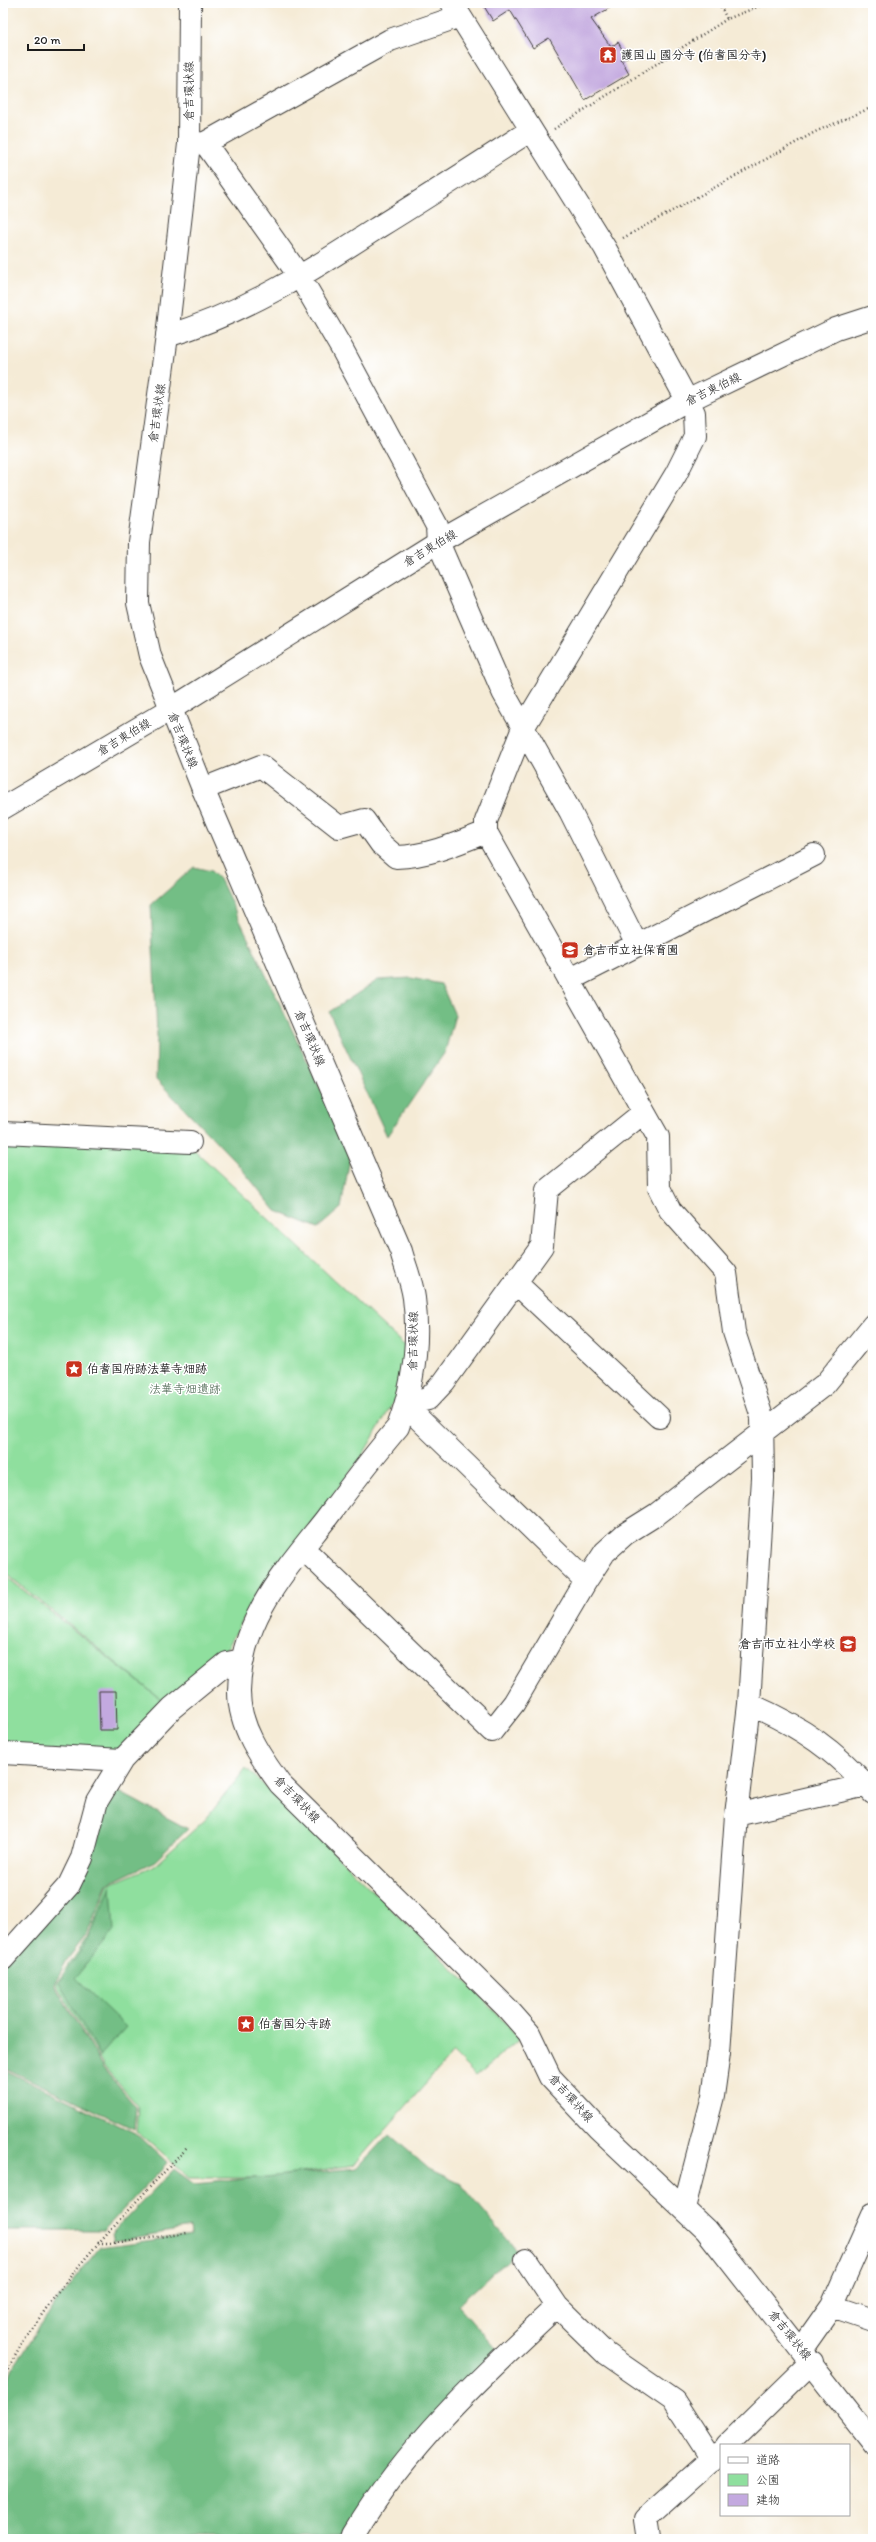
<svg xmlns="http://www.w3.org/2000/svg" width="876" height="2542" font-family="Itim,'Klee One',sans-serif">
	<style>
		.green { fill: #8fdf9e; stroke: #567e5d }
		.forest { fill: #73be85; stroke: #486d50 }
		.building { fill: #c3a9df }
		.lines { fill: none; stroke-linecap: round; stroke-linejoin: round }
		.minor-casing { stroke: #3d3b38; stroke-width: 24 }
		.major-casing { stroke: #3d3b38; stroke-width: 24 }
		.path { stroke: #3d3b38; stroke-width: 2.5; stroke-dasharray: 1 3; stroke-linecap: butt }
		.minor { stroke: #fff; stroke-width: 22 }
		.major { stroke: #fff; stroke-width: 22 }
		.labels { text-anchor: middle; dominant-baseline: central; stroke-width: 3; stroke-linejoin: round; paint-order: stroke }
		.poi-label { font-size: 12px; font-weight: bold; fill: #1c1c1c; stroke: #fff; text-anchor: start }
		.street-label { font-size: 12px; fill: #1c1c1c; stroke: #fff }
		.park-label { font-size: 12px; fill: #44604a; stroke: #fff }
	</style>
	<rect width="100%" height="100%" fill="#fff"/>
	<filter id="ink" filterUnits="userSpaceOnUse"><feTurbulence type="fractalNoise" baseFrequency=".025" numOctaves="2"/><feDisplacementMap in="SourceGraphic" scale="8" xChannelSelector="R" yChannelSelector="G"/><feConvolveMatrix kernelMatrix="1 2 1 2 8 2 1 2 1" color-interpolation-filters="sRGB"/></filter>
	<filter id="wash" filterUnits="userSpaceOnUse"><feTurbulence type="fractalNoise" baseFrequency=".012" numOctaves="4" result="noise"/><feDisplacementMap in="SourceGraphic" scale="16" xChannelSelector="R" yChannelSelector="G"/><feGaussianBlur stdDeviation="0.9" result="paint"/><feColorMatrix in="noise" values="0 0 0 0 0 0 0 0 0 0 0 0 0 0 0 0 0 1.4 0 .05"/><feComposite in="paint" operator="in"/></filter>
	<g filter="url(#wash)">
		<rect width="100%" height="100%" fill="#f5ebd6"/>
		<path class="green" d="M3,1136L188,1144L406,1347L400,1391L361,1458L259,1592L229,1645L216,1661L169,1706L3,1571Z
			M3,1574L169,1706L126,1752L3,1749Z
			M246,1768L476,1991L520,2039L476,2076L453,2053L354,2165L267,2178H190L136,2131L138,2106L105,2068L56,1984L88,1937L108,1885L155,1865L206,1819Z"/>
		<path class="forest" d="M194,867L211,871L221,881L351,1153L341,1208L318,1228L276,1211L236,1162L156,1079L157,1034L151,905Z
			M411,978L441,984L455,1015L445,1052L387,1136L329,1012L378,980Z
			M110,1787L188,1829L155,1861L107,1884L87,1934L67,1960L54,1984L103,2068L136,2107L134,2129L3,2067V1965L61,1900Z
			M111,1886L114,1931L75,1978L126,2027L100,2056L59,1983L88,1940Z
			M3,2069L135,2133L167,2163L104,2230H3Z
			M389,2134L429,2169L461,2184L517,2251L458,2305L501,2354L351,2539H3V2395L13,2368L53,2306L100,2247L191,2235L190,2228L113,2241L111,2234L174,2169L194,2184L357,2168Z"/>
		<g id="blocks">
			<path class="building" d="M482,3H618L591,19L611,47L618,42L627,58L621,60L629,74L585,100L549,38L533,48L510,10L493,21Z
				M99,1691H116L117,1730H100Z"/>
		</g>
	</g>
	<g filter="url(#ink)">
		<use href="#blocks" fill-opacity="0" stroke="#3d3b38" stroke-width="1"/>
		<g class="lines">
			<defs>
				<path id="minor" d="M452,3L605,248L694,413L695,436L676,474L523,728L486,821V832L658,1137L659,1188L670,1210L726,1273L734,1332L762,1417L763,1478L749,1704L736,1815L719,2053L713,2096L684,2208
					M205,143L300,277L342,349L437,526L438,542L503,692L570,811L637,945
					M192,144L205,143L390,40L460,16
					M167,336C244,313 311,271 377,228C429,196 480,163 531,130
					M203,789L261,766L339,827L364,820L381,844L396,857C428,856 456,844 486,832
					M569,980L814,855
					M3,1133L190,1142
					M516,1283L659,1417
					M311,1556L492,1731L514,1703L586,1581L605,1552L625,1534L657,1514L825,1384L873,1325
					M586,1581L419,1419L406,1404L428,1399L444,1382L542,1246L547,1190L644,1112
					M749,1704C802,1727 835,1750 873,1793
					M3,1753L122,1760
					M736,1815L866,1785
					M3,1959L69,1885L82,1858L97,1801L122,1760L172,1708L227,1663L243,1660
					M526,2260L557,2306L606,2354L674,2401L712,2460
					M832,2306L873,2320
					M801,2350L832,2306L873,2214
					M727,2445L812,2362
					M353,2539L354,2534C407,2445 482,2376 557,2306
					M648,2539L645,2519L721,2451"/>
				<path id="major" d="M190,3L189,144L167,336L139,542L138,603L150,656L203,789L401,1251C405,1266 412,1282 414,1298C420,1342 413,1386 398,1427C372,1457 349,1488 325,1520C283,1573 240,1620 239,1692C239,1727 261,1758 280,1784L506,2007L529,2033L550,2077L598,2128L706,2230L873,2443
					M3,808L171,709L438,542L689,400L836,329L873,317"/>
			</defs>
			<use href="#minor" class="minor-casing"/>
			<use href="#major" class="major-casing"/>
			<path class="path" d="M719,3L727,19L767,3
				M554,129L727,19
				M623,238L817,131L873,107
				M98,2243H113L188,2233
				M3,2381C11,2361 22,2344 34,2326C78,2260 134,2204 188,2147"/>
			<use href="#minor" class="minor"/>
			<use href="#major" class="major"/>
		</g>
	</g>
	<defs>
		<symbol id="temple-square" viewBox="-11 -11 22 22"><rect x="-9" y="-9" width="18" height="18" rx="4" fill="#c8321e" stroke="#fff"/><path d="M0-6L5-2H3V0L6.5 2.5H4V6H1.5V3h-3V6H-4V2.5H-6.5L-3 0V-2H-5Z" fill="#fff"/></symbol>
		<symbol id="school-square" viewBox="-11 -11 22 22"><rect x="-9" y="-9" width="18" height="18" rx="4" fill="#c8321e" stroke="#fff"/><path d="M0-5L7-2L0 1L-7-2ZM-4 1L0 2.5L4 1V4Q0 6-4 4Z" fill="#fff"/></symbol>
		<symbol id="sight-square" viewBox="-11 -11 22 22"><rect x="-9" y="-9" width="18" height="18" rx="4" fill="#c8321e" stroke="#fff"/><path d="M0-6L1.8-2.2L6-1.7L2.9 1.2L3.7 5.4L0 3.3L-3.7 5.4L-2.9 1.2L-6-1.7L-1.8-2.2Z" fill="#fff"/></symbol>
	</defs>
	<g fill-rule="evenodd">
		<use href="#temple-square" x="598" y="45" width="20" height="20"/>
		<use href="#school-square" x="560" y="940" width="20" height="20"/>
		<use href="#sight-square" x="64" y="1359" width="20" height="20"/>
		<use href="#school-square" x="838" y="1634" width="20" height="20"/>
		<use href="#sight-square" x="236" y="2014" width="20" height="20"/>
	</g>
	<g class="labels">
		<g class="poi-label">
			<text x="621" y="55">護国山 國分寺 (伯耆国分寺)</text>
			<text x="583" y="950">倉吉市立社保育園</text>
			<text x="87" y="1369">伯耆国府跡法華寺畑跡</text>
			<text x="835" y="1644" text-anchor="end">倉吉市立社小学校</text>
			<text x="259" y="2024">伯耆国分寺跡</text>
		</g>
		<g class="street-label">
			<text transform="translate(189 91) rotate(-90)">倉吉環状線</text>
			<text transform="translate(713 389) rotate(-26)">倉吉東伯線</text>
			<text transform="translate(157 413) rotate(-82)">倉吉環状線</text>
			<text transform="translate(430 548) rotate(-31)">倉吉東伯線</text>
			<text transform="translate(124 737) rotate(-31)">倉吉東伯線</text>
			<text transform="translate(183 740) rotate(68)">倉吉環状線</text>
			<text transform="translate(310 1038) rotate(67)">倉吉環状線</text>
			<text transform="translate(413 1341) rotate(-89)">倉吉環状線</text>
			<text transform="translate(297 1799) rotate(46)">倉吉環状線</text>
			<text transform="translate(571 2098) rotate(48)">倉吉環状線</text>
			<text transform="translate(790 2335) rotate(51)">倉吉環状線</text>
		</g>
		<g class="park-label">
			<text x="185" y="1389">法華寺畑遺跡</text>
		</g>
	</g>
	<rect width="876" height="2542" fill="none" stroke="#fff" stroke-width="16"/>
	<rect x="720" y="2444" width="130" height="72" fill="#ffffff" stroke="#a4a4a4"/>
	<rect x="728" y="2457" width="20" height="6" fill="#ffffff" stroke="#a4a4a4"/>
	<text x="756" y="2464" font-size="12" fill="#1c1c1c">道路</text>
	<rect x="728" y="2474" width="20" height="12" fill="#8fdf9e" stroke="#a4a4a4"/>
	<text x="756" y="2484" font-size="12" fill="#1c1c1c">公園</text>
	<rect x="728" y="2494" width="20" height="12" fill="#c3a9df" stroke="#a4a4a4"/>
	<text x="756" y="2504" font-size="12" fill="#1c1c1c">建物</text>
	<path d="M28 44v6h56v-6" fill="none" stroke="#1c1c1c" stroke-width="2"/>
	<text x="34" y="44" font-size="12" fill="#1c1c1c" stroke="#ffffff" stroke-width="3" paint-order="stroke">20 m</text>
</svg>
